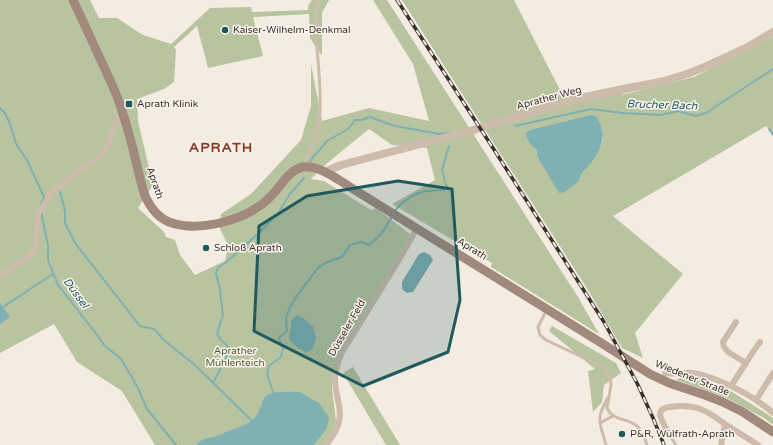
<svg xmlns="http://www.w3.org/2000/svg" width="773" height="445" font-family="'Varela Round',sans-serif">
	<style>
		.green { fill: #b8c4a0; fill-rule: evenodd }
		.water { fill: #7fb0b2 }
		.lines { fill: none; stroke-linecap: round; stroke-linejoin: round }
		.stream { stroke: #7fb0b2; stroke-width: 2 }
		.service { stroke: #cdbbac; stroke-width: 3 }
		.minor { stroke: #cdbbac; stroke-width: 6 }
		.tertiary { stroke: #cdbbac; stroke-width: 8 }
		.secondary { stroke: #a18a7d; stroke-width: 9 }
		.rail-casing { stroke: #3b302b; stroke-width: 3.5 }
		.rail { stroke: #fbf5ee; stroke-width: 2; stroke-dasharray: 6; stroke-linecap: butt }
		.marked { fill: #1f5a5e; fill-opacity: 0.2; stroke: #1f5a5e; stroke-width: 3; stroke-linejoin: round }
		.poi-dot { fill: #1f5a5e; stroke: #fbf5ee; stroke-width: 1.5 }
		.labels { text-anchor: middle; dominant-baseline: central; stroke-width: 3; stroke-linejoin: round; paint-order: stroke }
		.poi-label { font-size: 10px; fill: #3b302b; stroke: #fbf5ee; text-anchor: start }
		.street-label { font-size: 10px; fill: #3b302b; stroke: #fbf5ee }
		.park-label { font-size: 10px; fill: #4a5a2e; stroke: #fbf5ee }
		.water-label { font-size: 11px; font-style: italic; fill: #1f5a5e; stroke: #fbf5ee }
		.district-label { font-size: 14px; font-weight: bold; letter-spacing: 1px; fill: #8c3b22; stroke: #fbf5ee }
	</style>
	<rect width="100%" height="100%" fill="#f4ebe1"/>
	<path class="green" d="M0,0H90L99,18H117L143,35L171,44L210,8L251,7L252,12L308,10V6L312,0H329L322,13V56L310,38L309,14L253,17L263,56L208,68L197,26L174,47L176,50L174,82L164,89L137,99L138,121L153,185L138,208L164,232L166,237L175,240L180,255L195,275L225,261L228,245L220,229L221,214L251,194L301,140L311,106V64L322,121L369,108L429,121L413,64L373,0H387L578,297L599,334L491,267L492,263L392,204L435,180L427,148L392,145L369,129L326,164L311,179L324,181L371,210L376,208L410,234L333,371L332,388L336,421L333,434L325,445H155L122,391L77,362L54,324L0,353Z
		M402,0H514L559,88L570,96L637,82L622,95L694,77L773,37V135L766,126L613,216L683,274L635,333L643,358L622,348L588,290ZM603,139C598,156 591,163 580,176L537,156V150Z
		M552,326L616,363L621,373L604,385L602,402L593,412L588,371L595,369L549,331Z
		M353,367L400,445H386L343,373Z
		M685,375L700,379L729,390L767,414L773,418V425L764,418L725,397L676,380Z"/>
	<path class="water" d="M591,115L596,116C607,132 603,148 591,163C587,169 580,173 579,181L565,192L559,193L537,156V150C531,146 527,140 526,133L530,130Z
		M424,252L430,255L433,260L413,292L407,293L402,289V282L419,254Z
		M0,303L10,317L0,324Z
		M297,315L306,320L313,327L316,338L313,348L308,352C300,351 295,345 289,339L291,325V321Z
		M300,392L319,403L329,417L327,428L314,445H197C202,436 214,439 222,434C229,430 248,425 253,420C257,416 259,410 262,404C262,402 263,400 264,398C270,390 291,392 300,392Z"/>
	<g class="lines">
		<path class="stream" d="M0,108L5,113L10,124L16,144L27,160L44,197L41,204
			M515,126L591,109L623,113L660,115L678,111L696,116L706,113L773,69
			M769,129L773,135
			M310,161L327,141L348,129L355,120H361L370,117L395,126L440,134L449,133
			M60,192L65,211V223L75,243L140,326L154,329L165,341L195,365L252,421V423
			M395,211C400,203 416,192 427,191C433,190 439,191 446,189L447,187L445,182L442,170L449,146
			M41,212L48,245V260L58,285L95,332L104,345L121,359L137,386L147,409L176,445
			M0,309L53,274
			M213,383L226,358L229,348L221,340L217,334L223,315L220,290L216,273L218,268L230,259L260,232L279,212L290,194L304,178
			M274,395L267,374L269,366L281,357L283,349L279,338L287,331L286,317L290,307L296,297L318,268L325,263L342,257L350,245L361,242L369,245C382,236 384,229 392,217"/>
		<path class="service" d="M305,165C306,156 311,148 315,140C318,131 320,122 320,113C321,91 319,70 317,49C316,32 315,16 319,0
			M546,311L538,327L540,335L546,340L605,368L610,377L611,385L607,408C612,421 628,418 637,426C642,430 645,439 647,445
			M600,423L613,416
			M667,431L676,445
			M606,445C604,436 599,426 600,417C600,411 605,405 607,399"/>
		<path class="minor" d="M0,275L27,258L34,251L36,245L38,214L51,194L77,172L94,161L106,150L114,126L122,111
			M746,363L755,349L760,342
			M665,373C675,375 683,372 693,373C701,374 709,377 717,380C737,388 756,398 773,413
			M731,386L746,363L728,352L724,347L723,342L736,322
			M756,400L773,373
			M725,424L758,445
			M667,431C665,426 660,419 660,413C661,409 666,407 670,407C695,403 706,410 725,424L724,429L721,445
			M326,445C338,430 343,420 338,400C337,394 335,387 335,381C334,372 338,363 341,354L397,263L417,228"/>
		<path class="tertiary" d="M325,172L341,165L470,131L569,101L664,81L687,74L707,66L748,47L773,32"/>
		<path class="secondary" d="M73,0C84,23 94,46 105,69C111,83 118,96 122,111C128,129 133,148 137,166C140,177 142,189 146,198C151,208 159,218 169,222C199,233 248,220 270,197C280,188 288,170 303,167C319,165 337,179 350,187L603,344L650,374L669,383L705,395L723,402L743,412L773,432"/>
		<defs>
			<path id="rail" d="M397,0L493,148L604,322L637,383L653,418L664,445"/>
		</defs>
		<use href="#rail" class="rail-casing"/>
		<use href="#rail" class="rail"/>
	</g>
	<path class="marked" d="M398,181L452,189L460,300L448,352L363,386L254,331L259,226L307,196Z"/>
	<g class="poi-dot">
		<circle cx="225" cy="30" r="4"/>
		<rect x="125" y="100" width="8" height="8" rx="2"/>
		<circle cx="206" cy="248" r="4"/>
		<circle cx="622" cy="434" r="4"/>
	</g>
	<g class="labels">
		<g class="poi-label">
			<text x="233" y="30">Kaiser-Wilhelm-Denkmal</text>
			<text x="137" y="104">Aprath Klinik</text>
			<text x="214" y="248">Schloß Aprath</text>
			<text x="630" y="434">P&amp;R, Wülfrath-Aprath</text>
		</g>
		<g class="street-label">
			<text transform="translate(549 98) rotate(-15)">Aprather Weg</text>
			<text transform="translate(155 183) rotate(71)">Aprath</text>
			<text transform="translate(472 249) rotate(32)">Aprath</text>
			<text transform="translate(347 328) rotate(-60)">Düsseler Feld</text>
			<text transform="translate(692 378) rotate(22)">Wiedener Straße</text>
		</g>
		<g class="park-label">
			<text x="235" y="351">Aprather<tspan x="235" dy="12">Mühlenteich</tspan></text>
		</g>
		<g class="water-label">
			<text transform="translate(662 105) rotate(2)">Brucher Bach</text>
			<text transform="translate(76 293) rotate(54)">Düssel</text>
		</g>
		<g class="district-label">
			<text x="221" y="147">APRATH</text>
		</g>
	</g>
</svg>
